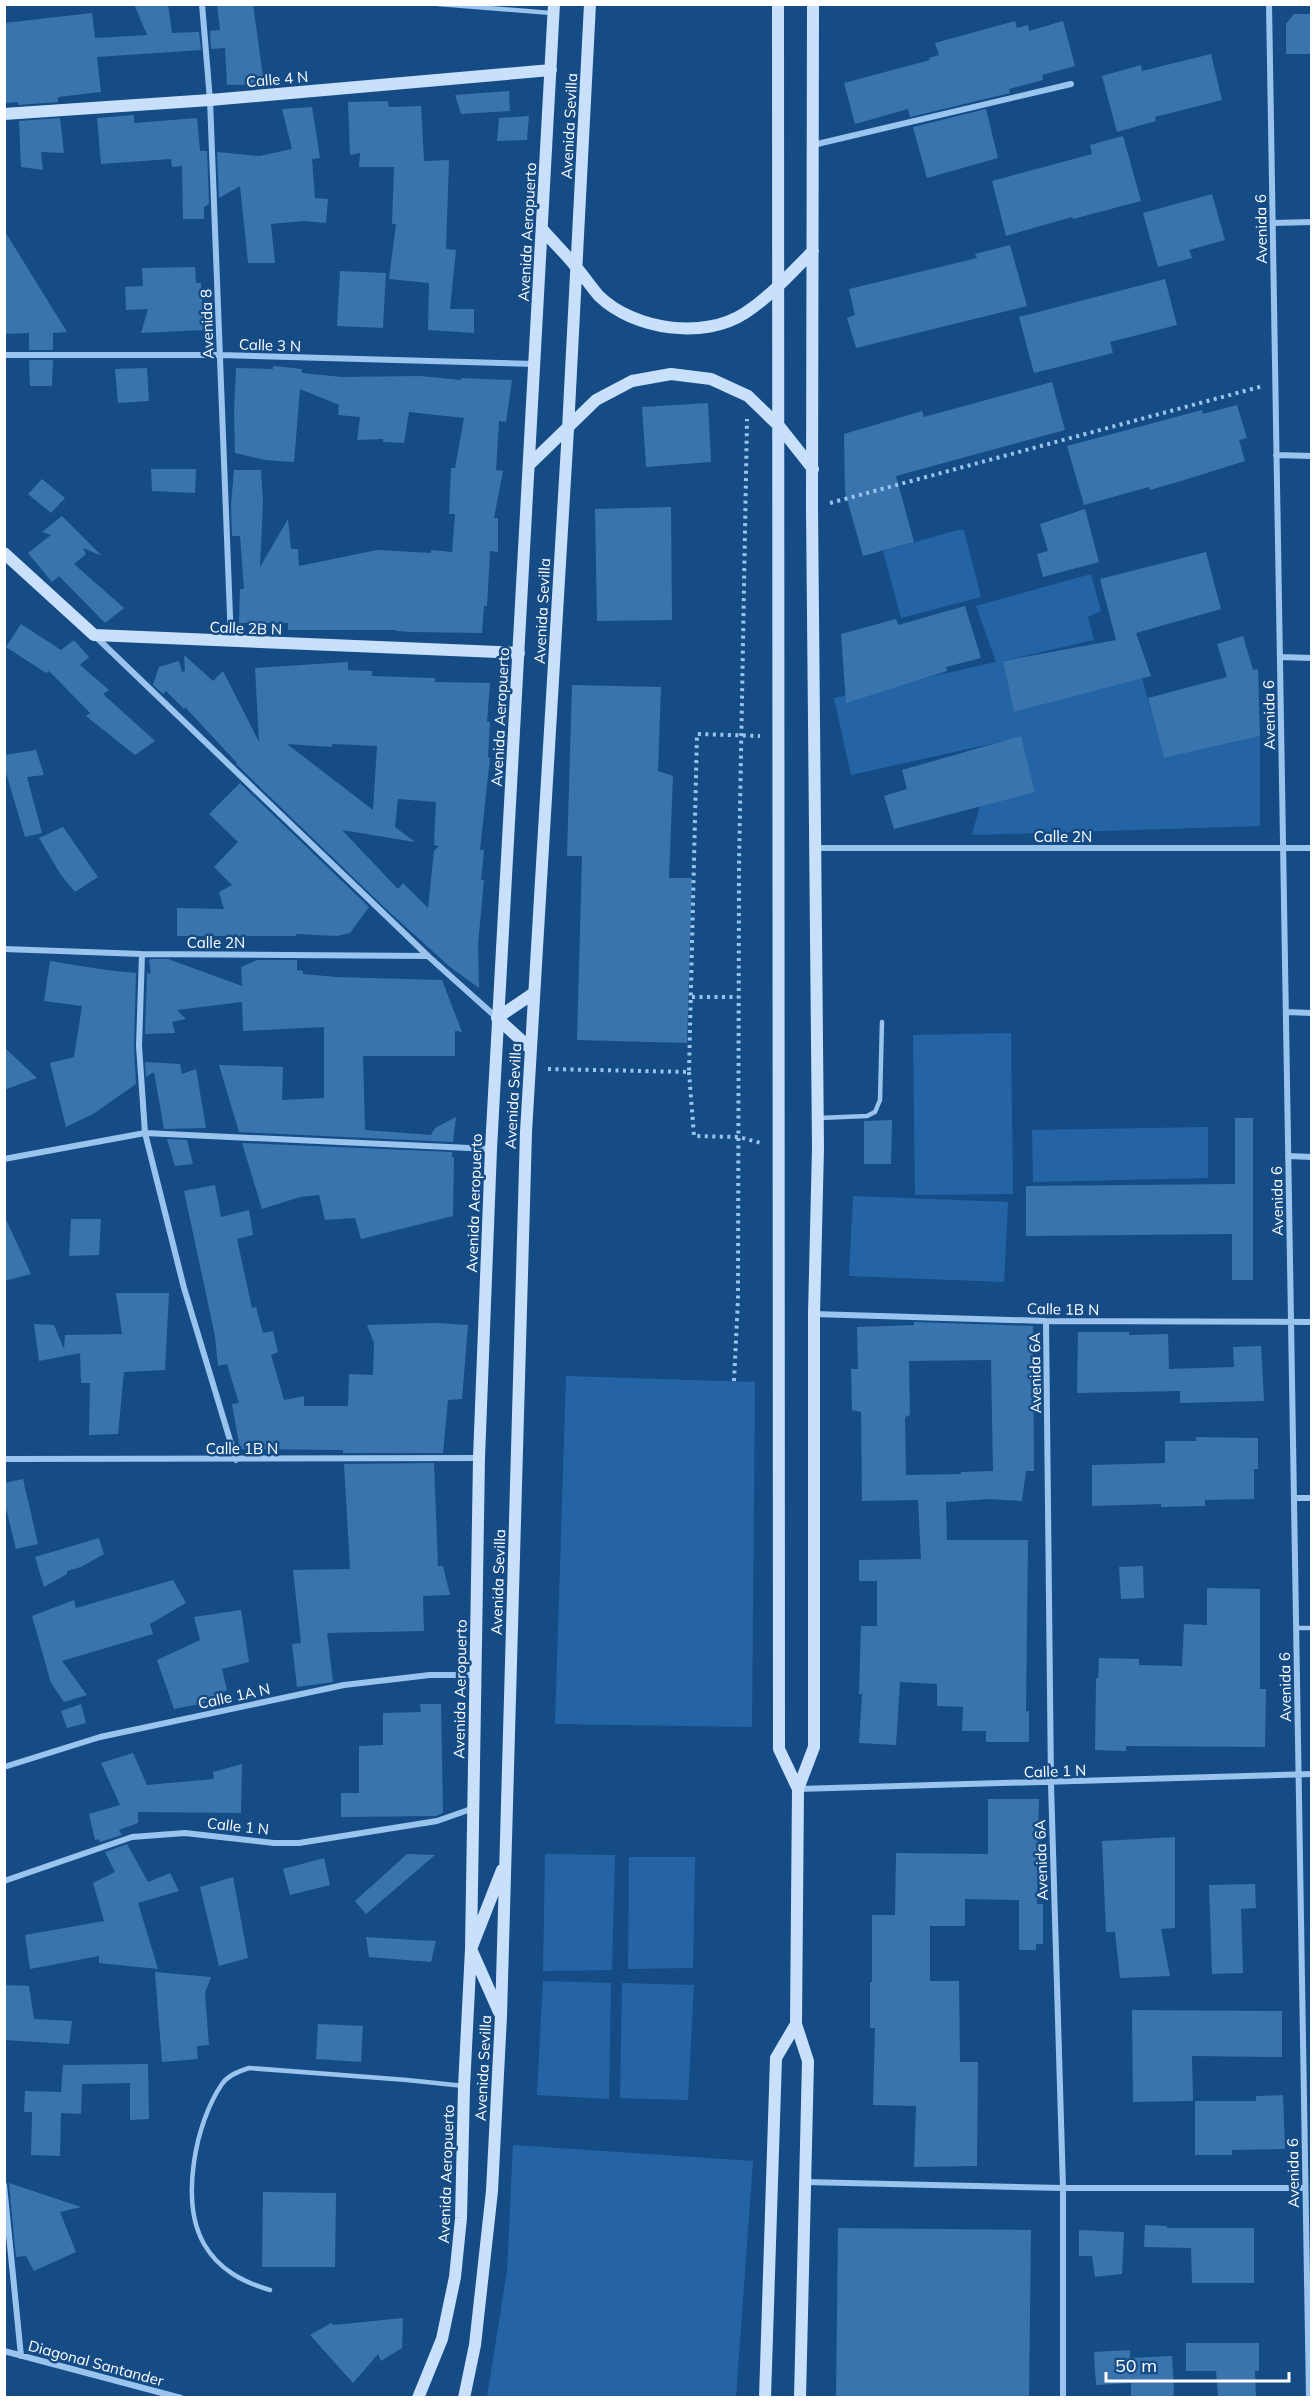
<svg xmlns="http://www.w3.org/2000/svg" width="1316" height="2402" font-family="Mulish,sans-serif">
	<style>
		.green { fill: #2464a4 }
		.building { fill: #3974ae; fill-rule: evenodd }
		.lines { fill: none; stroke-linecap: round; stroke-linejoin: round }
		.path { stroke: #9ac4ee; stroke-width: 4; stroke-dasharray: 3 4.5; stroke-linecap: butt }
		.lane { stroke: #9ac4ee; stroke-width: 4.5 }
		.street { stroke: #9ac4ee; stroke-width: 6 }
		.secondary { stroke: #c8e0fa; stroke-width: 12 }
		.labels { text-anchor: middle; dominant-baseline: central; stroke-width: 5; stroke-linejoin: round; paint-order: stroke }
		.street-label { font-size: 15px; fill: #fff; stroke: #154c86 }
	</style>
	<rect width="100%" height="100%" fill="#154c86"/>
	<path class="green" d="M958,530H964L981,597L901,618L883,551Z
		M1091,574L1101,611L1088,617L1094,640L1003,661L1014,712L1142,678L1164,758L1260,736V826L972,835L980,805L1035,792L1021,737L851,775L834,698L996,662L976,606Z
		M1011,1033L1013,1194L915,1195L913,1035Z
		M1208,1127V1178L1033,1182L1032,1130Z
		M853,1196L1008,1202L1004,1282L849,1276Z
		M566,1376L755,1382L752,1727L555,1724Z
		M545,1854L615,1855L612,1970L543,1971Z
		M629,1857H695L693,1968L628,1969Z
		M543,1981L611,1983L609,2099L537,2095Z
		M622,1983L694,1985L688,2100L620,2098Z
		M513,2145L753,2161L736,2397H487L507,2271Z"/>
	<path class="building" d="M134,4H168L172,33L199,32L201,50L97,57L101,92L58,97V102L18,105V102L4,103V23L92,13L95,38L147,35Z
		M217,4H253L264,84L227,85L225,48L211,49L210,31L220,30Z
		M1294,14H1311V54H1286V24Z
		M1015,21L1017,28L1028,25L1029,31L1063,21L1075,66L1042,75L1043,80L1009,89L1010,93L910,117L908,109L855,124L844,83L930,60L929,58L939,55L935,43Z
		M1211,54L1222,100L1155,117L1156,121L1117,132L1102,76L1141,65L1142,71Z
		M509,91L510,111L461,114L455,95Z
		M388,101L389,107L421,106L424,161L449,160L446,249L456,250L450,309H474V333L428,330L429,283L389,279L396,224H392L394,167H359L360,153L350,155L348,102Z
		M312,107L320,158L312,159L315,198L328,199L326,223L304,221L271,224L275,263H248L240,186L219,198L217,152L259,156L292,149L282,109Z
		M986,109L998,158L927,178L913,127Z
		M134,115V123L197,118L200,151H207L209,204L204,207V219H183L182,166L172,167L171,159L101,164L97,118Z
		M529,116L527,140L497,141L499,118Z
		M60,118L64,153L41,152L43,170L21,167L19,121Z
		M1123,136L1141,201L1073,219L1072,217L1006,236L992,181L1092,154L1090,145Z
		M1212,194L1225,240L1189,250L1192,258L1158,267L1143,213Z
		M4,230L67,332L53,333V350H29V333L4,334Z
		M1010,245L1027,306L856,348L847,318L855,315L849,289L977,258L975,254Z
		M195,267L196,283H201L204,330L141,333L148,309L126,310L125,287L143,286L142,268Z
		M340,271L386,273L383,328L337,326Z
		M1165,279L1177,325L1110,342L1113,353L1034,373L1019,317Z
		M29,360H53L52,386H30Z
		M273,366L302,369V373L342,377L420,376L461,380V378L512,380L506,422L499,421L496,470L503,471L494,518H498V552L490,551L487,606H484L482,633L410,632L396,631V630H288V623H239L240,589H244L240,536H232L231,504L234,470H261L263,502L260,567L288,519L291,549H298L299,566L377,550L431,553V550L452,552L455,514H449L451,468H455L464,418L409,412L404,443L383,442V439L357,440L360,417L338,415L339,405L300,389L294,462L265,460L235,453L234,413L236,368L273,369Z
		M147,368L149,401L118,403L115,369Z
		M1052,382L1065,430L896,476L914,542L863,556L845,492L844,434L922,411L924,417Z
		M708,403L711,462L646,467L642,407Z
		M1237,405L1247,438L1239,440L1245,461L1181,481L1150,490L1149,487L1084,505L1067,446L1202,410L1203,414Z
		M151,469H196L195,493L152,491Z
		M42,479L65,498L51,513L28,494Z
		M671,507L672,620L597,621L595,509Z
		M1085,509L1099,562L1043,577L1037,554L1048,551L1040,524Z
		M62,516L102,556L83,548L86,554L74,564L124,608L105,623L59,576L52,582L28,553L51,535L42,532Z
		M1206,552L1221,609L1136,633L1151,676L1014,712L1003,661L1116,640L1100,579Z
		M965,606L981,658L946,667L947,671L846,703L841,634L896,619L898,625Z
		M21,624L61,650L74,640L89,657L80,665L109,690L103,694L155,741L135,755L86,716L90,713L49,671L46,673L6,647Z
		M1243,636L1253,670L1258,669L1260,736L1164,758L1148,698L1227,677L1217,644Z
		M184,655L213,681L223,671L259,742L255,668L348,662V670L372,671V676L435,678V682L490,683L487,722H490L488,757L490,758L480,850H484L481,880H484L478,945L479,988L450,967L386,909L236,764L237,763L185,707L184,709L166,691L163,694L153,685L159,667L179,661L182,672L185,671ZM287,744L332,747V744L377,746L373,810ZM398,799L436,802L434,845L439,846L434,851L428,908L403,883L398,889L342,830L415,842L395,827Z
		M572,685L661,687L658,771L673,776L669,878H692L687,1043L577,1040L582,856H567Z
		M1021,736L1035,792L894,829L884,796L907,789L902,770Z
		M36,750L44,775L27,777L42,833L25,837L4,766V755Z
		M240,783L369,907L350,933L337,936L296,934V936H177V908L224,909L219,892L232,885L214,867L238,842L209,814Z
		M63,827L98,877L75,892L61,875L39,838Z
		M152,959H168L242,986L241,967L257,960H297V970L303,971V974L336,977L442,980L462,1032L455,1031V1056H363L365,1130L431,1135L435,1128L456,1117L453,1142L239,1132L219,1065L283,1067L282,1100L324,1098V1027L243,1031L242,1002L177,1010L186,1019L172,1022L175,1033L145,1034L147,973L151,974L149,960Z
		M50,961L106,970L136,973L134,1046L136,1084L93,1114L66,1127L50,1063L74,1057L82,1006L44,1001Z
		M4,1047L37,1078L4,1090Z
		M145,1062L180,1064L182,1074L196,1069L206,1128L164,1129L154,1072L146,1077Z
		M1235,1118H1253V1280H1232V1234L1026,1236V1186L1235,1184Z
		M892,1120L891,1164H864V1121Z
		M167,1139L187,1140L193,1164L175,1166Z
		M242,1143L452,1152V1157H454L453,1216L361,1239L355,1218L325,1220L319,1195L300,1197L262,1209Z
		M215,1185L221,1217L249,1210L253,1235L237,1239L252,1308L256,1307L263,1333L273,1331L278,1352L271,1355L284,1400L304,1396V1406H348L349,1374L373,1375L374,1343L367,1325L436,1323L468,1325L462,1399L448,1400L443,1453H343V1450L240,1449L232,1404L239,1403L227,1364L218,1366L215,1336L184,1191Z
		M4,1215L31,1274L4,1281Z
		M71,1219H101L99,1255L69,1256Z
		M116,1293H169L165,1370L124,1372L118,1434L89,1435L90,1383H81L80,1353L39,1361L34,1324L54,1325L64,1349L65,1335L122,1334Z
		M914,1322L1033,1326L1034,1471H1026L1022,1501L989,1499L946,1502L947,1540H1028L1026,1711H1029V1742H986V1731H962L963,1707L937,1706V1684L900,1682L896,1745L859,1743L862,1694H859L861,1626H877V1581H859V1560L921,1559L918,1500L862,1501L861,1412L852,1410L851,1369H858L857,1327L914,1325ZM991,1360L993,1471L961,1472V1474L906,1475L905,1417L910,1415L909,1361Z
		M1078,1332H1129V1335L1168,1334L1169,1369L1234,1367L1233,1347L1261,1346L1264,1401L1180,1403V1391L1077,1393Z
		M1196,1437L1258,1438V1469H1254V1499L1205,1500V1506L1161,1507V1504L1092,1506V1465L1165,1463V1441H1196Z
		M434,1463L438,1566H443L450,1595L423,1596L424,1631L327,1633L333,1682L297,1687L292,1644L301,1643L293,1570L350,1569L344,1464Z
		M23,1479L38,1544L16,1549L4,1500V1483Z
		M99,1538L104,1554L81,1567L67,1571V1574L44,1587L35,1557Z
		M1143,1566L1144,1598L1121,1599L1119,1567Z
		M173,1580L186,1603L150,1624L153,1634L62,1661L87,1695L64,1702L51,1683L32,1616L74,1600L76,1608Z
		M1207,1588L1260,1589V1689H1266L1265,1747L1126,1746V1751L1095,1750L1096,1678H1098L1099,1658L1139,1659V1665L1182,1666L1184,1624L1207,1625Z
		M241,1610L249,1662L222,1669L227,1690L204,1703L174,1709L157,1660L200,1640L194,1617Z
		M81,1704L86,1723L67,1728L61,1711Z
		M420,1704H441L443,1813L436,1816L341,1817V1793H359V1746L383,1745V1713L421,1712Z
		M133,1753L147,1785L214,1779L213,1772L242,1764L241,1813L138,1812V1823L119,1830L122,1835L100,1842L98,1839L95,1840L89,1814L120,1805L101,1763Z
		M988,1799H1039L1037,1904H1043V1944H1036V1950H1019V1900L965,1899V1926H930V1981H959L960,2062H978L977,2166L914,2167L916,2106L873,2105L875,2028H870V1982H872V1915H895L896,1853L988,1854Z
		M1175,1837V1928L1161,1929L1170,1976L1120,1978L1115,1932H1106L1102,1841Z
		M127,1844L148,1882L170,1873L179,1891L138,1903L158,1969L99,1963V1956L30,1969L25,1935L104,1921L93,1883L115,1872L105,1852Z
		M407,1854L435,1855L366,1914L355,1901Z
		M324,1858L330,1885L290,1895L283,1869Z
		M233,1877L248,1958L219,1966L200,1887Z
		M1255,1884L1256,1908L1241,1909L1243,1973L1212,1974L1209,1885Z
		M366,1937L415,1940L436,1941L431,1962L369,1957Z
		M155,1972L211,1977L205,1993L209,2045L197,2046L198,2059L162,2062Z
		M4,1985L29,1986L34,2019L72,2021L69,2044L5,2040Z
		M1132,2010L1282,2011V2057L1192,2056L1193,2101L1133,2102Z
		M318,2024L363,2026L361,2062L316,2059Z
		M148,2064L149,2119L130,2120V2083L82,2084L81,2114L61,2113L60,2156L31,2155L32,2112H24L25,2091L61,2092L63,2065Z
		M1283,2095L1285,2149L1232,2150V2155H1195V2101H1256V2096Z
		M9,2183L81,2207L60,2212L76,2252L34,2271L26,2256L16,2257Z
		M263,2192L336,2193L335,2267H262Z
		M1145,2225L1167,2226V2228H1254V2283H1192L1191,2248L1144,2247Z
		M838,2228L1031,2230L1029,2397H836Z
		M1079,2230L1124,2232L1122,2274L1095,2277L1092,2256H1079Z
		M403,2318L402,2348L381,2361L378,2354L353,2383L310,2335L331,2323L334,2325Z
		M1186,2343H1259V2371H1255L1256,2397H1218L1216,2371H1186Z
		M1130,2350V2358L1172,2356L1174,2392L1173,2397H1131V2383L1096,2385L1094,2352Z"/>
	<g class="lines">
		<path class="path" d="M830,503L1263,386
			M692,997H738
			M548,1069L689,1072L697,734L760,736
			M689,1072L694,1136L739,1137L761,1143
			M734,1381L738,1299L739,866L747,419"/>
		<path class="lane" d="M438,4L551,13
			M819,1118L867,1116L875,1112L880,1100L882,1022
			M1296,1628H1312
			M270,2290C243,2282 219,2270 204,2244C180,2202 195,2123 222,2084C228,2075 239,2071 249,2068L407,2080L464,2086"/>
		<path class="street" d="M202,4L210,100L231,642
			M1269,4L1309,2398
			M813,145L1071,84
			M1273,223L1312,222
			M4,355H220L534,364
			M1276,455L1312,456
			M95,636L428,956L496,1017
			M1280,657L1312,658
			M814,848H1312
			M4,949L142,954L427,956
			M142,954L139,1046L145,1133L184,1288L236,1460
			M1286,1012L1312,1013
			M1288,1156L1312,1157
			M4,1159L145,1133L491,1149
			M814,1314L1046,1321L1312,1322
			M1046,1321L1051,1784L1063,2188V2398
			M4,1459L479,1458
			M1294,1498H1312
			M4,1767L100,1737L344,1685L430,1675H474
			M798,1789L1312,1774
			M4,1881L132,1837L185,1833L274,1843H299L437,1821L474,1808
			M805,2182L1063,2188H1305
			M4,2185L21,2356
			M4,2351L181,2398"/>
		<path class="secondary" d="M778,4L779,1749L798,1789
			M4,114L210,100L551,70
			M542,229C553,242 566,254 576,267C584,276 591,287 599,296C634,330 704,340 745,313C771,296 792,272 813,251
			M529,465L596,400L632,381L671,374L711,379L748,396L779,426L813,469
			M4,553L94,635L519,653
			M531,1049L497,1018L534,993
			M499,2012L471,1949L502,1870
			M418,2398L442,2339L455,2277L461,2218L464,2087L471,1949L479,1458L491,1149L554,4
			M464,2398L475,2345L492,2191L501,2016L526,1132L568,429L590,4
			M765,2398L776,2058L796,2024
			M800,2398L808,2061L796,2024L798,1789L814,1747V1314L818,1148L812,508L813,4"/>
	</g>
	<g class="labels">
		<g class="street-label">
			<text transform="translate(277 79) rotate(-5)">Calle 4 N</text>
			<text transform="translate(569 126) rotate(-87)">Avenida Sevilla</text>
			<text transform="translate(1261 229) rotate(-91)">Avenida 6</text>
			<text transform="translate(527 232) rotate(-87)">Avenida Aeropuerto</text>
			<text transform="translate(207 324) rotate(-92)">Avenida 8</text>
			<text transform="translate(270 345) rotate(2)">Calle 3 N</text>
			<text transform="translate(542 611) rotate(-87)">Avenida Sevilla</text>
			<text transform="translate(246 628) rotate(2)">Calle 2B N</text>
			<text transform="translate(1269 715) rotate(-91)">Avenida 6</text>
			<text transform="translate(500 717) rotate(-87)">Avenida Aeropuerto</text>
			<text x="1063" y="836">Calle 2N</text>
			<text x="216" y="942">Calle 2N</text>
			<text transform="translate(513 1096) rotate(-87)">Avenida Sevilla</text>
			<text transform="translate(1277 1201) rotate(-91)">Avenida 6</text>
			<text transform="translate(474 1203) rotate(-88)">Avenida Aeropuerto</text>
			<text transform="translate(1063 1309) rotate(1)">Calle 1B N</text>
			<text transform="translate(1035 1373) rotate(-91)">Avenida 6A</text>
			<text x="242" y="1448">Calle 1B N</text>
			<text transform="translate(498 1582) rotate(-88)">Avenida Sevilla</text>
			<text transform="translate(1285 1687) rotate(-91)">Avenida 6</text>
			<text transform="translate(460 1689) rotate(-89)">Avenida Aeropuerto</text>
			<text transform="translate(234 1696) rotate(-12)">Calle 1A N</text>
			<text transform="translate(1055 1771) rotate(-2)">Calle 1 N</text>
			<text transform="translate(238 1826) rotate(6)">Calle 1 N</text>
			<text transform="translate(1041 1860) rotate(-92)">Avenida 6A</text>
			<text transform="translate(483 2068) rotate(-87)">Avenida Sevilla</text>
			<text transform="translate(1293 2173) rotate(-91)">Avenida 6</text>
			<text transform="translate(446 2174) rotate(-88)">Avenida Aeropuerto</text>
			<text transform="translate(96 2363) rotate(15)">Diagonal Santander</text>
		</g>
	</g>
	<rect width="1316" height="2402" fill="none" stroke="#ffffff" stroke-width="12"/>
	<path d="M1106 2372v9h183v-9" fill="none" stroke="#ffffff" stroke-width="3"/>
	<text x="1115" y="2372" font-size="18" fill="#ffffff" stroke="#154c86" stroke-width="4.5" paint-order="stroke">50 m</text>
</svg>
